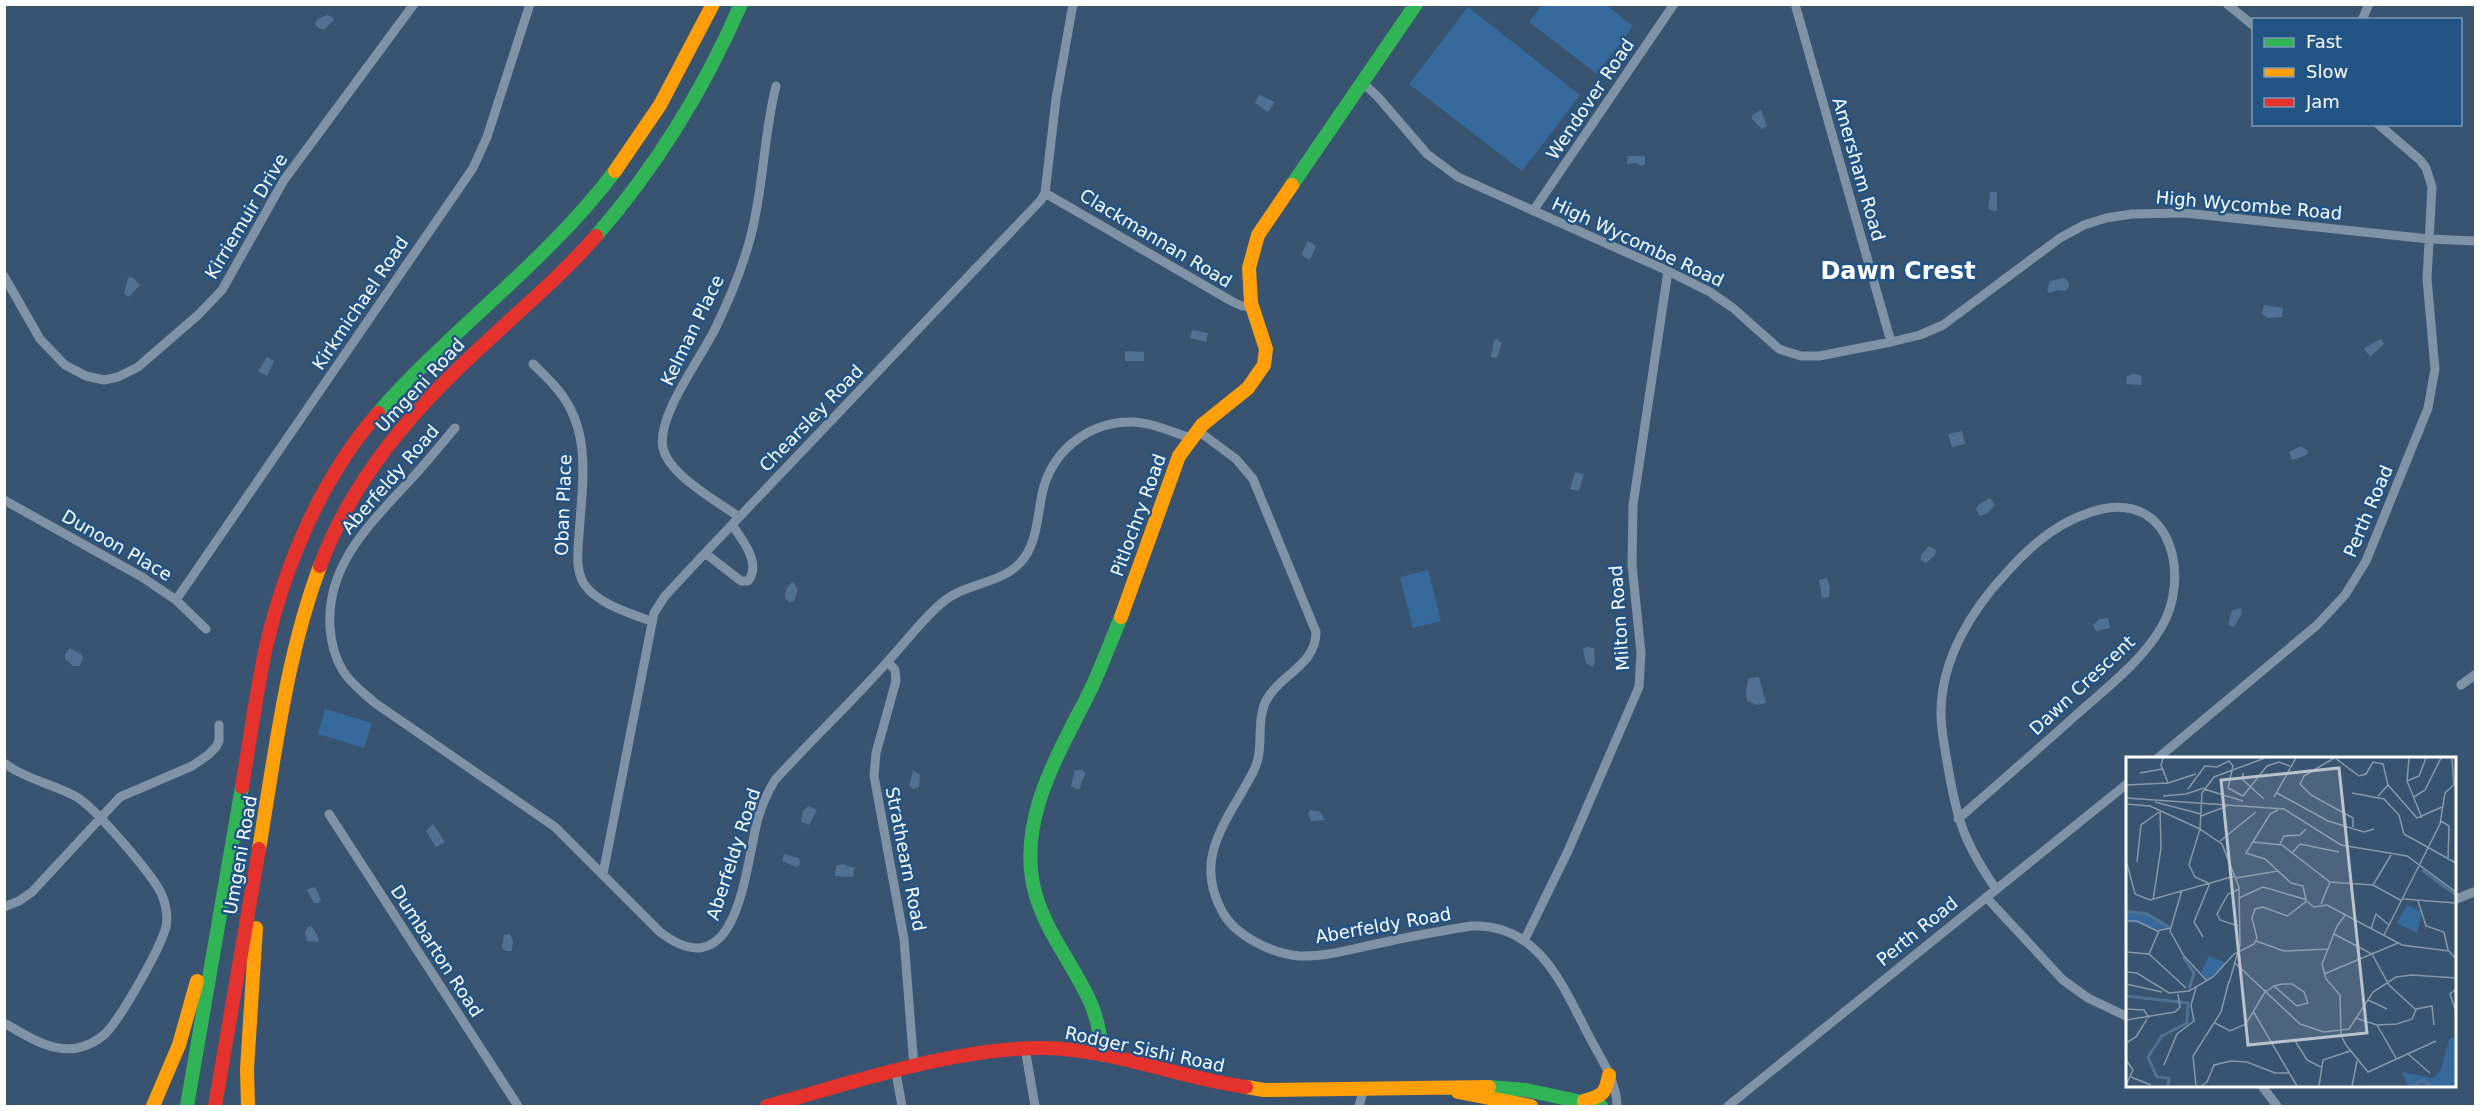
<svg xmlns="http://www.w3.org/2000/svg" width="2480" height="1111" font-family="'DejaVu Sans',sans-serif">
	<style>
		.pitch { fill: #376a9c }
		.water { fill: #517194 }
		.lines { fill: none; stroke-linecap: round; stroke-linejoin: round }
		.street { stroke: #8092a6; stroke-width: 9 }
		.fast { stroke: #30b455; stroke-width: 14 }
		.slow { stroke: #ff9f0a; stroke-width: 14 }
		.jam { stroke: #e5322d; stroke-width: 14 }
		.labels { text-anchor: middle; dominant-baseline: central; stroke-width: 5; stroke-linejoin: round; paint-order: stroke }
		.street-label { font-size: 18px; fill: #fff; stroke: #235486 }
		.district-label { font-size: 24px; font-weight: bold; fill: #fff; stroke: #235486 }
		.inset-river { fill: none; stroke: #517194; stroke-width: 3 }
		.inset-road { fill: none; stroke: #8898a9; stroke-width: 1.5 }
		.view { fill: #bac3cd; fill-opacity: 0.15; stroke: #bac3cd; stroke-width: 3 }
		.inset-edge { fill: none; stroke: #fff; stroke-width: 3 }
	</style>
	<rect width="100%" height="100%" fill="#395470"/>
	<path class="pitch" d="M1605,4L1633,26L1597,74L1529,22L1542,5Z
		M1468,7L1580,95L1522,171L1409,84Z
		M1428,570L1441,621L1413,628L1400,577Z
		M325,709L372,723L364,748L318,734Z"/>
	<path class="water" d="M327,15L331,16L334,20L324,30L317,27L315,23L318,19Z
		M1259,95L1275,102L1268,112L1255,103Z
		M1761,110L1767,126L1762,129L1752,119V115Z
		M1628,156H1645V164L1641,166L1636,163L1627,164Z
		M1990,192H1997V210L1995,211L1988,209Z
		M1308,241L1316,246L1310,260L1303,256L1302,253Z
		M132,277L140,285L129,297L124,293L128,278Z
		M2064,278L2068,281L2069,287L2065,291L2058,290L2049,293L2047,290L2050,281Z
		M2264,305L2283,308L2282,317L2268,318L2262,314Z
		M1192,330L1208,333L1206,342L1190,338Z
		M1496,339L1502,343L1497,358L1491,357L1494,341Z
		M2381,339L2384,344L2370,357L2364,348Z
		M1125,351L1144,352V361H1125Z
		M267,357L274,361L267,376L258,371Z
		M2133,374L2141,375L2142,385L2126,384L2127,376Z
		M1962,431L1965,444L1952,447L1948,434Z
		M2301,446L2308,451L2307,455L2292,460L2289,452Z
		M1575,472L1584,474L1579,491L1570,489Z
		M1990,498L1995,505L1986,514L1980,516L1976,509L1979,504Z
		M1929,546L1936,550L1935,555L1926,563L1921,560V555Z
		M1827,578L1830,587L1829,597L1822,598L1819,580Z
		M793,582L798,589L794,601L789,602L785,598C784,592 787,585 793,582Z
		M2241,608L2242,613L2234,627L2228,625L2232,610Z
		M2108,618L2110,628L2096,631L2093,625L2099,619Z
		M1587,647L1594,648L1595,663L1592,667L1586,663L1583,649Z
		M70,648L81,654L83,658L80,666H73L65,659V654Z
		M1759,677L1766,703L1758,705L1747,701L1746,689L1749,678Z
		M1075,770H1083L1085,774L1079,790L1071,786Z
		M913,771L920,775L919,787L914,789L909,786Z
		M808,806L817,810L809,825L801,822L803,811Z
		M1311,810L1320,812L1325,820L1311,821L1308,813Z
		M433,824L445,842L436,847L426,831Z
		M784,854L799,858L800,864L796,867L782,861Z
		M842,864L855,868L853,877L835,876L836,866Z
		M312,887L316,888L321,901L318,903H314L307,890Z
		M309,926L313,928L319,939L318,942L307,941L305,932Z
		M510,934L513,941L512,951H506L502,948L504,935Z"/>
	<g class="lines">
		<path class="street" d="M1795,4L1891,342
			M2227,4L2254,26
			M2362,20L2369,4
			M1362,82L1378,97L1427,154L1458,177L1668,271L1710,292L1733,308L1779,349L1801,356H1819L1891,342L1920,335L1943,325L2060,238L2084,225L2106,218L2132,214L2185,213L2429,239L2476,241
			M1045,193L1233,302L1242,306H1252
			M1533,211L1674,4
			M4,276L40,339L65,365L86,376L104,380L118,377L138,367L198,315L222,290L284,180L414,4
			M533,364C541,372 551,381 558,390C593,432 582,485 579,535C578,551 575,569 584,584C598,604 629,613 651,621
			M455,428C441,444 428,461 413,477C373,521 326,563 330,627C331,642 335,658 343,671C351,684 364,693 375,703L555,827L660,932C737,991 745,871 757,822C761,807 767,793 775,780C812,739 852,702 888,661C907,641 922,619 944,601C966,583 1000,584 1020,563C1039,543 1037,511 1044,486C1056,447 1092,421 1133,422C1153,423 1172,432 1190,438
			M1197,430L1236,459L1253,479L1316,632C1316,665 1281,674 1267,699C1255,720 1265,749 1254,770C1241,797 1220,823 1213,852C1208,871 1212,892 1221,909C1233,935 1272,954 1300,956C1327,957 1355,948 1381,943C1411,936 1441,931 1471,926C1540,923 1563,987 1590,1038C1601,1059 1617,1082 1617,1106
			M4,500L142,577L176,600L206,629
			M739,517C717,501 669,475 663,448C656,417 701,358 715,329C732,294 748,256 755,217C764,174 765,129 776,86
			M705,553L741,581H748C762,564 742,539 732,525
			M176,600L473,168L487,137L530,4
			M888,662L895,670L896,681L876,753L874,776L904,939L914,1067
			M2461,685L2476,674
			M2158,758L2317,625L2345,595L2366,561L2428,408L2435,369L2427,279L2432,187L2426,168L2420,160L2378,124
			M4,763C26,779 52,784 75,796C94,806 153,875 162,895C166,905 168,916 166,927C160,949 121,1018 105,1034C97,1041 87,1046 77,1048C50,1053 26,1035 4,1023
			M329,814L518,1106
			M1958,819C1997,785 2036,751 2075,716C2105,689 2140,663 2161,628C2190,580 2174,494 2102,509C2063,518 2034,542 2008,571C1972,609 1941,659 1941,713C1941,731 1945,749 1948,767C1957,821 1965,844 1996,889
			M603,874L654,613L665,596L705,553L1041,200L1045,193L1056,99L1073,4
			M1986,897L2063,980L2088,998L2128,1017
			M2454,900L2476,891
			M4,907L19,901L32,892L120,797L192,766L208,755L216,747L219,741V725
			M1524,941L1568,851L1639,687L1641,653L1632,565L1633,505L1668,271
			M1025,1048L1035,1106
			M896,1073L902,1106
			M2262,1086L2277,1106
			M1359,1106L1364,1088
			M1728,1106L2128,783"/>
		<path class="fast" d="M1292,185L1416,4
			M596,236C657,166 704,89 741,4
			M378,413C452,328 547,262 615,171
			M1103,1055C1101,1038 1098,1022 1092,1006C1076,968 1048,936 1036,896C1014,822 1060,752 1091,689C1102,665 1111,641 1121,617
			M1489,1087L1526,1090L1601,1106
			M187,1106L242,787"/>
		<path class="slow" d="M615,171L660,105L713,4
			M1121,617L1179,456L1202,425L1248,388L1264,365L1266,349L1251,303L1249,268L1258,235L1292,185
			M259,849C275,754 286,657 320,566
			M1246,1087L1264,1090L1489,1087
			M1458,1092L1531,1106
			M1584,1101C1603,1095 1605,1095 1609,1075
			M153,1106L179,1045L197,981
			M248,1106L247,1069L256,928"/>
		<path class="jam" d="M320,566C353,478 413,409 481,347C519,311 561,276 596,236
			M242,787C250,740 256,693 266,647C285,564 322,477 378,413
			M215,1106L259,849
			M767,1106C852,1083 956,1047 1044,1048C1113,1049 1179,1078 1246,1087"/>
	</g>
	<g class="labels">
		<g class="street-label">
			<text transform="translate(1590 99) rotate(-56)">Wendover Road</text>
			<text transform="translate(1859 169) rotate(74)">Amersham Road</text>
			<text transform="translate(2249 205) rotate(5)">High Wycombe Road</text>
			<text transform="translate(246 216) rotate(-59)">Kirriemuir Drive</text>
			<text transform="translate(1156 238) rotate(31)">Clackmannan Road</text>
			<text transform="translate(1638 242) rotate(25)">High Wycombe Road</text>
			<text transform="translate(360 303) rotate(-56)">Kirkmichael Road</text>
			<text transform="translate(692 330) rotate(-64)">Kelman Place</text>
			<text transform="translate(420 385) rotate(-47)">Umgeni Road</text>
			<text transform="translate(811 418) rotate(-46)">Chearsley Road</text>
			<text transform="translate(390 479) rotate(-49)">Aberfeldy Road</text>
			<text transform="translate(563 505) rotate(-88)">Oban Place</text>
			<text transform="translate(2368 511) rotate(-67)">Perth Road</text>
			<text transform="translate(1138 515) rotate(-70)">Pitlochry Road</text>
			<text transform="translate(117 545) rotate(30)">Dunoon Place</text>
			<text transform="translate(1619 618) rotate(-94)">Milton Road</text>
			<text transform="translate(2082 685) rotate(-43)">Dawn Crescent</text>
			<text transform="translate(733 854) rotate(-72)">Aberfeldy Road</text>
			<text transform="translate(240 855) rotate(-80)">Umgeni Road</text>
			<text transform="translate(906 859) rotate(79)">Strathearn Road</text>
			<text transform="translate(1383 925) rotate(-10)">Aberfeldy Road</text>
			<text transform="translate(1917 931) rotate(-39)">Perth Road</text>
			<text transform="translate(437 951) rotate(57)">Dumbarton Road</text>
			<text transform="translate(1145 1049) rotate(12)">Rodger Sishi Road</text>
		</g>
		<g class="district-label">
			<text x="1898" y="271">Dawn Crest</text>
		</g>
	</g>
	<g transform="translate(2126 757)">
		<rect width="330" height="330" fill="#395470"/>
		<path d="M0,155L24,159L43,170L30,173L0,163ZM83,199L100,206L81,224L75,215ZM330,279V329H282L276,315L307,321L315,313L323,282Z" fill="#376a9c"/>
		<path d="M281,148L296,155L291,176L271,166Z" fill="#376a9c"/>
		<path class="inset-river" d="M296,113L330,138M0,154L21,157L43,170M57,200L68,216L63,232M0,239L62,246L61,266L36,279L22,300L31,320L43,321L42,329M286,329L297,323L305,329"/>
		<path class="inset-road" d="M37,1L35,8L42,26L70,17M208,1L178,19L174,27L185,38L227,61V70M209,1L233,19L240,17L247,5L257,7L262,28L252,39M283,1L281,24L296,61M326,1L328,27M14,16L36,12M117,16V23L138,42M281,24L293,19L300,1M0,28L42,26M262,28L291,61L316,50M62,32L79,9L91,10L103,4L107,9L102,31L117,39L141,9L153,5L164,9M78,32L117,44M151,36L202,64L238,75L248,72M226,36L258,42L273,58L278,77M37,39L60,37L78,31M148,40L170,1M288,40L299,33L315,1M0,41L158,52L215,88L281,99L330,135M29,45L75,57M0,47L24,49L74,72L63,108L69,120L82,126M152,53L144,57L120,96L139,102L165,126L177,129L180,143M75,59L101,49M315,64L323,69L322,103M278,77L330,106M94,84L130,55M127,85L156,88L204,125L247,128L276,144M154,87L158,79L174,78L180,72M166,96L174,87L213,95M0,103L9,137L24,143L109,119M11,105L15,68L33,55M110,121L152,114M247,128L265,98M56,133L44,174L58,199L81,224M113,141L137,130L178,142L188,150L201,148L276,188L323,194L330,202M277,142L330,146M27,143L35,91L34,53M292,144L300,169L318,175L322,193M195,147L204,125M220,157L211,169L196,207L200,222L214,238L215,278L220,288L242,315L310,284M0,164H11L31,174L44,171M112,169L94,163L91,157L102,137L113,132M245,172L250,157L263,168M208,177L246,197L263,228L290,253L286,262L271,267L251,268L230,261M258,178L314,67L319,36L330,26M77,180L68,165L84,126M130,184L158,194L203,192M0,195L23,197L60,231M23,197L33,174M108,205L174,267L198,275L223,272L247,235L270,220L286,218L330,221M0,215L11,216L43,236L63,234L87,220L108,197L128,187L131,181L126,161L129,152L137,150L161,159L181,144M198,217L272,186M103,226L114,188L113,130L96,87L74,72L76,36L88,20L139,1M0,227L36,235M330,232L324,237L330,255M141,234L148,229L156,227H166L178,235L182,246L171,249L148,229M242,243L261,252M0,252L18,253L23,261M290,252L306,249L308,268M127,254L171,329M0,263L49,255L54,250L52,237M89,266L104,274L120,267L140,233M251,268L270,301M168,282L181,303L195,310M0,286L10,280L21,262M282,297L304,316M0,303L7,313L0,328M38,308L51,277L68,264L65,248L70,231M5,320L25,328M70,329L67,299L95,255L103,224M75,329L81,325L88,308L105,304L121,305L149,316H164M193,329L197,303L224,294M226,329L231,304"/>
		<path class="view" d="M213,11L241,276L122,288L95,23Z"/>
		<rect width="330" height="330" class="inset-edge"/>
	</g>
	<rect width="2480" height="1111" fill="none" stroke="#ffffff" stroke-width="12"/>
	<rect x="2252" y="18" width="210" height="108" fill="#235486" stroke="#7b98b6" stroke-width="1.5"/>
	<rect x="2264" y="38" width="30" height="9" fill="#30b455" stroke="#7b98b6" stroke-width="1.5"/>
	<text x="2306" y="48" font-size="18" fill="#ffffff">Fast</text>
	<rect x="2264" y="68" width="30" height="9" fill="#ff9f0a" stroke="#7b98b6" stroke-width="1.5"/>
	<text x="2306" y="78" font-size="18" fill="#ffffff">Slow</text>
	<rect x="2264" y="98" width="30" height="9" fill="#e5322d" stroke="#7b98b6" stroke-width="1.5"/>
	<text x="2306" y="108" font-size="18" fill="#ffffff">Jam</text>
</svg>
